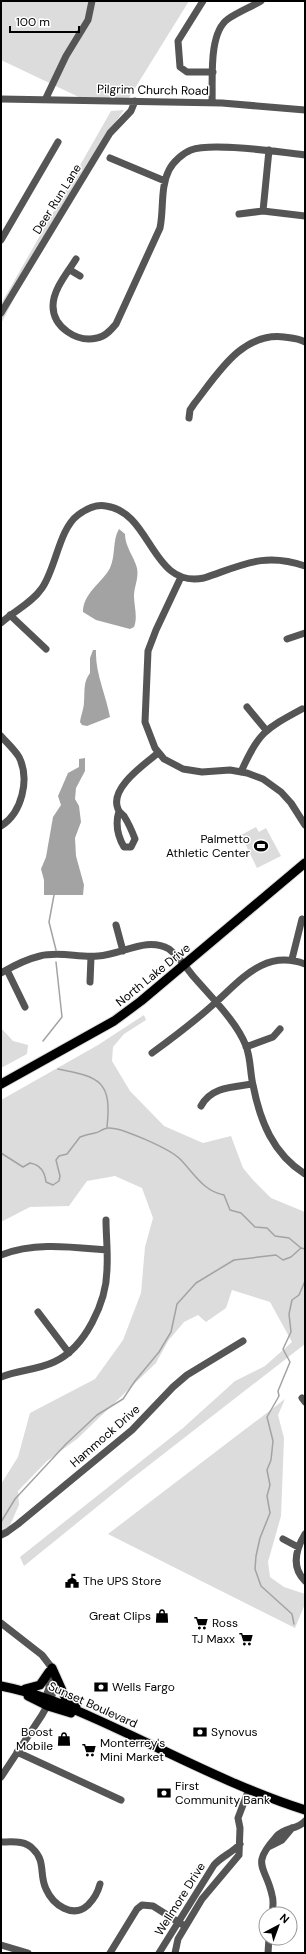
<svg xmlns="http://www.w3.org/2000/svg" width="306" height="1954" font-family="'DM Sans',sans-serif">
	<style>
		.green { fill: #dcdcdc }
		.water { fill: #a3a3a3 }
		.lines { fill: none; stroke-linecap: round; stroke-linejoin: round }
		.stream { stroke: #a3a3a3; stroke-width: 1.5 }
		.major-casing { stroke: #dbdbdb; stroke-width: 11 }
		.minor { stroke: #555; stroke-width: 7 }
		.major { stroke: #000; stroke-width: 9 }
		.labels { text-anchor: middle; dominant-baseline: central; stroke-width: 3; stroke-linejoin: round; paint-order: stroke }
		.street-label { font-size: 12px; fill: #000; stroke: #fff }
		.poi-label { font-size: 12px; fill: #000; stroke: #fff; text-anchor: start }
	</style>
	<rect width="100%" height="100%" fill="#fff"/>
	<path class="green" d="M1,1H189L127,101L83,99L1,60Z
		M124,110L97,149L31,265L1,324V304L111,111Z
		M256,827L259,832L266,828L281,856L257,868L241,835Z
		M144,1015L146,1020L124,1034L113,1047L112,1061L130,1091L164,1126L203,1143L231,1136L243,1168L253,1180L271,1198L305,1212V1344L130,1480L24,1566L20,1557L183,1428L235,1381L265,1366L292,1342L270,1302L232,1290L226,1308L206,1322L198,1315L184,1322L168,1341L156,1363L77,1439L47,1461L18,1491L19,1505L7,1532L1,1535V1484L18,1457L30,1413L95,1379L123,1340L141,1293L145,1247L153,1218L142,1188L115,1176L87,1181L69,1206L30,1207L1,1222V1100L98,1045Z
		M1,1028L13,1041L28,1045L27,1054L1,1068Z
		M285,1399L278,1415L284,1438L281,1516L268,1562L270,1577L284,1587L305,1594V1604L295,1628L108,1534Z"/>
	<path class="water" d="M119,529L125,534C125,547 134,556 137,568C139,578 134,587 134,596C134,606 138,617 134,627L130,629L96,620L83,612C83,593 102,583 110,568C116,555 112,541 119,529Z
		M93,650H96C95,673 106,695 110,717L87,726L82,725L80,722C81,715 84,708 84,702C85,691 83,682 90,673V658Z
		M85,758V771L76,788L75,799L79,806L81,822L75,838L76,856L84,885L83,895H44V880L41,869L46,857L53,817L61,805L58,796L68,773L79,767V759Z"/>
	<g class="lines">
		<path class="stream" d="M54,895L49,922L56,950
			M43,1041L62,1017L56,962
			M58,1069C100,1077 112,1081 107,1127
			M1,1153L23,1167L30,1163C41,1165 45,1172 46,1182L53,1185L59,1181L60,1176L56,1160L59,1156L67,1154L80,1137C85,1135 89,1134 95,1133C99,1133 103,1128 108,1128C121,1127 170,1149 180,1159C194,1173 203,1191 224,1195L230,1210L241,1213L255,1227L267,1228L275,1236L289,1238L301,1248L305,1249
			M1,1522L15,1499L66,1444L97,1415L123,1399L135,1381L159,1352L171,1332L177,1304L196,1283L234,1260L276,1255L283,1260L291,1257L301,1248
			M294,1624L292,1614L261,1586L255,1569L256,1556L260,1538L270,1513L267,1496L270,1485L267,1470L271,1460L273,1441L267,1417L279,1396L278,1391L290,1362L283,1349L291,1332L289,1314L292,1300L299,1295L305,1281"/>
		<defs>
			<path id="major" d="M1,1084L114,1021L141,1001L305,863
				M52,1668L65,1697L76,1706
				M1,1686C37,1693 65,1705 98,1720C167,1751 233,1787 305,1810
				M25,1689L40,1685L49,1672
				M28,1696L48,1706L71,1713"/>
		</defs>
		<use href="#major" class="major-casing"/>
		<path class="minor" d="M203,1L178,41L180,67L187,72H213
			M46,98L66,56L88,20L92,1
			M1,99L222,103L305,110
			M212,103C213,80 208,33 228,19C238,12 251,7 261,1
			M110,158L165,181
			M263,211L269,150
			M239,214L263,211L305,216
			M1,240L58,142
			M76,259C68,272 53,289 53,306C53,327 77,343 97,338C105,337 111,330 116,324L160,228C164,209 160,188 169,170C173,162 183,153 191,150C212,142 281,152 305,155
			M70,270L80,276
			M1,313L110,133L131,111L135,101
			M189,418L190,410L194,404C217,375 241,332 284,337C292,338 298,338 305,342
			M181,577L156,630L148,651L145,722L155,748L164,759L183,769L202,772L230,770L247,773L263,779L281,792L291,803L305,825
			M10,615L46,649
			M1,623C14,611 32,603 42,588C56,568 59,529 78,515C86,509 96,504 106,506C152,512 151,589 204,578C243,565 264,552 305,566
			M287,639L305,633
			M247,707L266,730
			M1,736C7,743 14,749 19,757C30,779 22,813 1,826
			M241,772C258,733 265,729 302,709
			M119,811C115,824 117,835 124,847H131L135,839C132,831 129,824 124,816C122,814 119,812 118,809C109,788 145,764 158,753
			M116,925L123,951
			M292,959L302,919
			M7,970L25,1007
			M1,973C13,966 27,959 40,956C60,951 79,958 98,956C122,955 146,936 169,949C179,957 186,967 193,976C211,997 237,1022 246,1046C251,1059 250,1073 253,1085C260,1121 273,1154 305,1174
			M90,982L91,957
			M246,1047L273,1037L280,1029
			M152,1053C174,1037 195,1021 215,1003C242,979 265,949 305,964
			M201,1106C211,1087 233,1087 252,1084
			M1,1255C35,1242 70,1247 106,1250
			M38,1312L69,1353
			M1,1377C18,1370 37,1370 54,1362C85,1348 107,1302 107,1268C108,1252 106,1236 106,1220
			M302,1398L305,1402
			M305,1534C296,1549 291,1567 305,1581
			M1,1535L7,1532L18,1524L132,1430L173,1387L187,1375L243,1341
			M283,1539L298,1547
			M1,1623L42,1655L52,1668L55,1685L51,1699L42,1715L1,1777
			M44,1702L49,1688V1671
			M17,1752L121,1800
			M1,1842C12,1842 25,1840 33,1849C46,1861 39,1875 46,1889C53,1905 73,1919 88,1905C94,1899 98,1892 100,1884
			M270,1846L282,1840L292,1828
			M272,1914C273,1908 274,1901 272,1895C266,1866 250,1866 276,1837C284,1827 297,1830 305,1821
			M1,1945L28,1953
			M110,1953L137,1909L142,1905L153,1906L183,1925
			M159,1953L214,1865C222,1856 232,1853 240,1844
			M175,1953L178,1939L202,1899L239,1855L240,1828L238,1818L249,1789
			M268,1953L269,1938"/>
		<use href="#major" class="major"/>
	</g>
	<defs>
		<symbol id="stadium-bare" viewBox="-9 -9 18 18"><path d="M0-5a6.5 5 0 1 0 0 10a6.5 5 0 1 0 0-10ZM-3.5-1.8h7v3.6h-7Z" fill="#000" stroke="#fff" stroke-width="2.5" paint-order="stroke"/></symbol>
		<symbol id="civic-bare" viewBox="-9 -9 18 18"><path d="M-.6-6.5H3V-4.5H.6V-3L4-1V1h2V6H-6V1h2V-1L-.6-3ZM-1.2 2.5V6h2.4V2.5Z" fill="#000" stroke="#fff" stroke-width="2.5" paint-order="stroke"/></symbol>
		<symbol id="shop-bare" viewBox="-9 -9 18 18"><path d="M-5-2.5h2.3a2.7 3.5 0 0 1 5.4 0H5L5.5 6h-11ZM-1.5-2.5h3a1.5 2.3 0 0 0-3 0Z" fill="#000" stroke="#fff" stroke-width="2.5" paint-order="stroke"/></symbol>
		<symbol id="supermarket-bare" viewBox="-9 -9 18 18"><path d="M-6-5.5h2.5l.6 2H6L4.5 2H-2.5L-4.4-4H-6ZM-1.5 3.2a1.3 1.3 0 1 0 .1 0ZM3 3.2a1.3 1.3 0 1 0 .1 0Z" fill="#000" stroke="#fff" stroke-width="2.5" paint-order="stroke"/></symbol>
		<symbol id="bank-bare" viewBox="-9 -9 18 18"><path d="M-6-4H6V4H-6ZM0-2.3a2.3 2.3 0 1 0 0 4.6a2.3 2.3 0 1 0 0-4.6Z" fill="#000" stroke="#fff" stroke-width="2.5" paint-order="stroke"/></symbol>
	</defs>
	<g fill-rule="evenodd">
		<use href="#stadium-bare" x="251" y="836" width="20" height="20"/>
		<use href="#civic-bare" x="62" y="1571" width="20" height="20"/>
		<use href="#shop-bare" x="152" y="1606" width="20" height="20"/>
		<use href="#supermarket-bare" x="191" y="1613" width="20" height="20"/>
		<use href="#supermarket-bare" x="236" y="1629" width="20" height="20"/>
		<use href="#bank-bare" x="91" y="1677" width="20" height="20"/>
		<use href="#bank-bare" x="190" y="1722" width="20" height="20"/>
		<use href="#shop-bare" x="54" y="1729" width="20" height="20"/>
		<use href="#supermarket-bare" x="79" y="1740" width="20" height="20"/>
		<use href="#bank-bare" x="154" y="1783" width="20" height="20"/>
	</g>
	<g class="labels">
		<g class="street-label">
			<text transform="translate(153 90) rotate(1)">Pilgrim Church Road</text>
			<text transform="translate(57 199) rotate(-58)">Deer Run Lane</text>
			<text transform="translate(153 975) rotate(-39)">North Lake Drive</text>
			<text transform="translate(105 1436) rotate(-41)">Hammock Drive</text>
			<text transform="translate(93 1705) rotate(24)">Sunset Boulevard</text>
			<text transform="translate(180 1899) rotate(-58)">Wellmore Drive</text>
		</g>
		<g class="poi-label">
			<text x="250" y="839" text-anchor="end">Palmetto<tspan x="250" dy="14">Athletic Center</tspan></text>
			<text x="83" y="1581">The UPS Store</text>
			<text x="151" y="1616" text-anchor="end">Great Clips</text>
			<text x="212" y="1623">Ross</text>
			<text x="235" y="1639" text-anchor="end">TJ Maxx</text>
			<text x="112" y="1687">Wells Fargo</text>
			<text x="53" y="1732" text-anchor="end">Boost<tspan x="53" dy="14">Mobile</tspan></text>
			<text x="211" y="1732">Synovus</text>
			<text x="100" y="1743">Monterrey's<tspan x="100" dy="14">Mini Market</tspan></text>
			<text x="175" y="1786">First<tspan x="175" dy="14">Community Bank</tspan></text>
		</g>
	</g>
	<rect width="306" height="1954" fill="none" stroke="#000000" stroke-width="4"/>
	<g transform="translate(278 1926) rotate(41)"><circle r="19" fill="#ffffff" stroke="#999999"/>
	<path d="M0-3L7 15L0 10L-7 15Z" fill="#000000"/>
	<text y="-6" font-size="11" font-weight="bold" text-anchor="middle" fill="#000000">N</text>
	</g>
	<path d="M10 26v6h69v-6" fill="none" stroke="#000000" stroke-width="2"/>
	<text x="16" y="26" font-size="12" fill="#000000" stroke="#ffffff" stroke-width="3" paint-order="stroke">100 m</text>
</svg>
